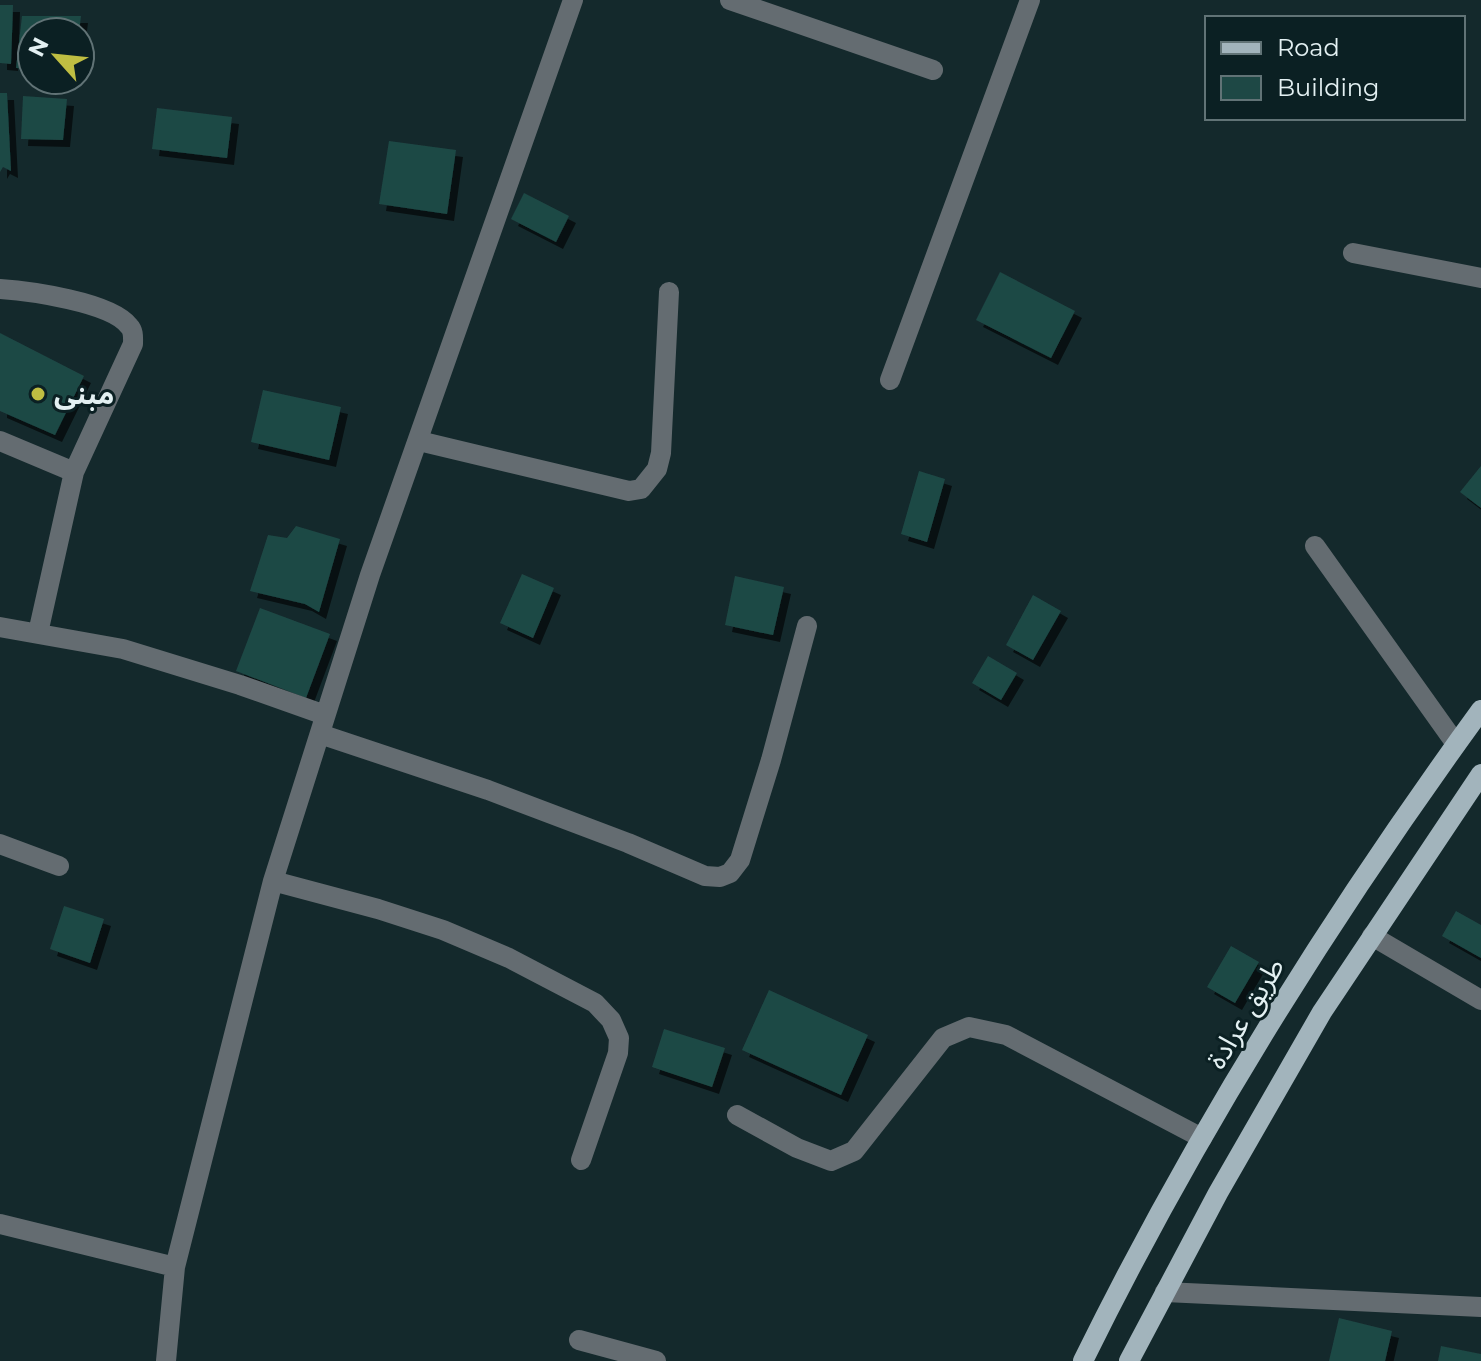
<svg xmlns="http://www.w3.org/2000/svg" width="1481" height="1361" font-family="Montserrat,'Noto Sans Arabic',sans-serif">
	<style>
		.building { fill: #1e4845; filter: url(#shadow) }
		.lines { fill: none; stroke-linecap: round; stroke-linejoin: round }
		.minor { stroke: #646c71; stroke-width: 20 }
		.major { stroke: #a2b4bc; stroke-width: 20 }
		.poi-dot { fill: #bfbe42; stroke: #0b2023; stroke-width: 3 }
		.labels { text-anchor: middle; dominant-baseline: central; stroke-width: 6; stroke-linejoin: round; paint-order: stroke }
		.poi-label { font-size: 28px; font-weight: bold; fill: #e3f0f2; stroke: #0b2023; text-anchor: start }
		.street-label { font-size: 28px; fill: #e3f0f2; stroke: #0b2023 }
	</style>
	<defs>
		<filter id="shadow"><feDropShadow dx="7" dy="7" stdDeviation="0" flood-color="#0009"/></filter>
	</defs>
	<rect width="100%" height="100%" fill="#14292c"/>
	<path class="building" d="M0,5H13L11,64L0,63Z
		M22,16H81L79,32H32V69L16,68Z
		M0,93H7L11,171L3,167L0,172Z
		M23,96L67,99L63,140L21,139Z
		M157,108L232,117L227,158L152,149Z
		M389,141L456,150L447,214L379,204Z
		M524,193L569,216L556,242L511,219Z
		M1000,272L1075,311L1051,358L976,320Z
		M0,333L84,376L55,435L0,411Z
		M263,390L341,407L329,460L251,442Z
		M1481,466V508L1460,492Z
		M919,471L945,479L927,542L901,534Z
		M296,526L340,539L319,612L305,604L250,591L268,535L287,538Z
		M522,574L554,588L533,638L500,623Z
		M735,576L784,587L773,635L725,625Z
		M1033,595L1061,611L1033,660L1006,645Z
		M260,608L330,634L306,698L236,671Z
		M988,656L1017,673L1001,700L972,683Z
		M64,906L104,919L90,963L50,949Z
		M1456,911L1481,925V958L1442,936Z
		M1231,946L1259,962L1235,1003L1207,987Z
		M769,990L868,1035L841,1095L742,1050Z
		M664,1029L725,1048L712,1087L652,1067Z
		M1339,1318L1392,1331L1385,1361H1329Z
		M1441,1346L1481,1354V1361H1438Z"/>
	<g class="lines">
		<path class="minor" d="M730,0L933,70
			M1353,253L1481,278
			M0,289C29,291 111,302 129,326C134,331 133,338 133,344L74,472L38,633
			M890,380L1030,0
			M0,441L74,472
			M419,441L629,491L641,489L657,469L661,453L669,292
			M1315,546L1456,744
			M0,627L123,649L240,685L325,715
			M320,734L488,790L628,843L705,876L720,877L730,873L740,860L771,760L807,626
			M0,844L59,866
			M273,881L378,909L443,930L509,958L595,1003L611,1020L619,1038L618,1053L581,1160
			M1372,936L1481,1000
			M737,1115L797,1148L831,1161L854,1151L943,1038L969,1027L1006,1035L1202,1138
			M0,1224L175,1267
			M1165,1292L1481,1307
			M579,1340L656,1361
			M166,1361L175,1267L273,881L370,575L573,0"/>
		<path class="major" d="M1083,1361C1195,1133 1331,916 1481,710
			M1129,1361L1218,1193L1322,1012L1481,774"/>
	</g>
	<circle class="poi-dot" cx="38" cy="394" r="8"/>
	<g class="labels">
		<g class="poi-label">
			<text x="54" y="394">مبنى</text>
		</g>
		<g class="street-label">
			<text transform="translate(1245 1013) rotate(-59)">طريق عرادة</text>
		</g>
	</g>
	<rect x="1205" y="16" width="260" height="104" fill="#0b2023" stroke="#617376" stroke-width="2"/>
	<rect x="1221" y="42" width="40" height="12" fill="#a2b4bc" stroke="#617376" stroke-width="2"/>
	<text x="1277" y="56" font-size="24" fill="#e3f0f2">Road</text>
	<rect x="1221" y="76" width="40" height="24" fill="#1e4845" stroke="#617376" stroke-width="2"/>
	<text x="1277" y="96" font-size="24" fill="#e3f0f2">Building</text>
	<g transform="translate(56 56) rotate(297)"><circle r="38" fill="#0b2023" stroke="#617376" stroke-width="2"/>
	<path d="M0-6L14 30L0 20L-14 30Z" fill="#bfbe42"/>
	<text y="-12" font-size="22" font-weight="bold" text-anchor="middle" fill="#e3f0f2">N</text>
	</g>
</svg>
